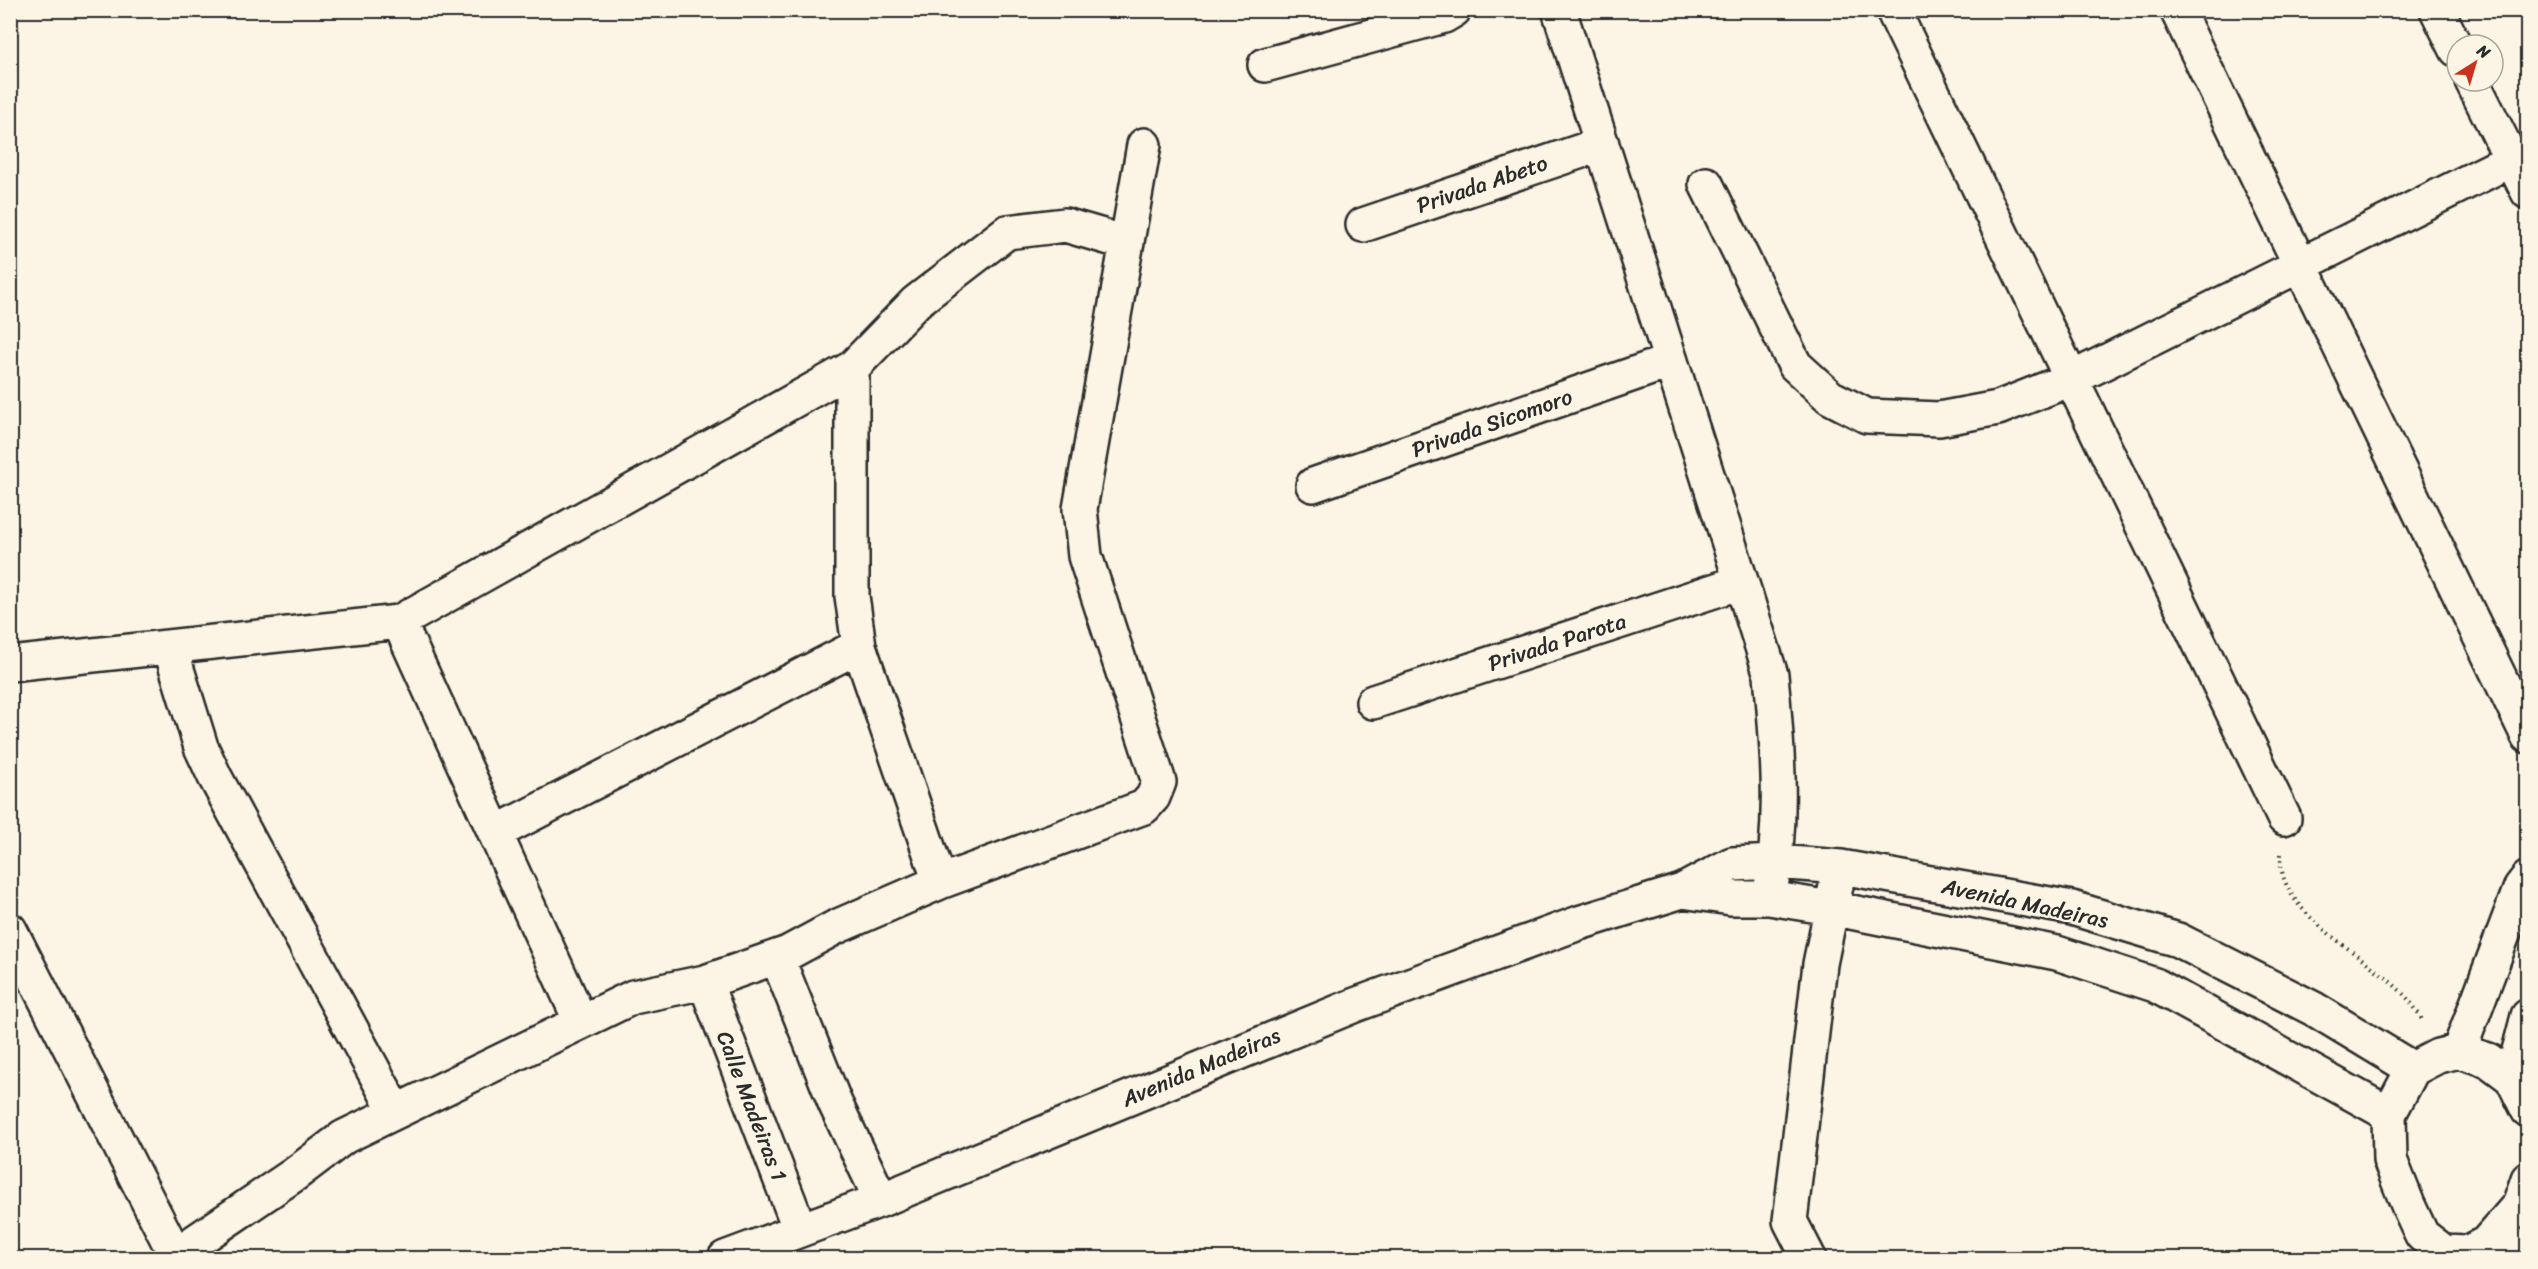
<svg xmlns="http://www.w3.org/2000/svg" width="2538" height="1269" font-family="Sriracha,sans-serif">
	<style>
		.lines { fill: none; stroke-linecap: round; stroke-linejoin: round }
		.minor-casing { stroke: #2b2b2b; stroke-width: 38 }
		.path { stroke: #2b2b2b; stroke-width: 4; stroke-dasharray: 1.5 4.5; stroke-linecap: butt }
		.minor { stroke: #fcf5e5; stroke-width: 33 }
		.labels { text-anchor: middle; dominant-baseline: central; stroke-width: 4.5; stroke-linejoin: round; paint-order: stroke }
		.street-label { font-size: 22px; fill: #2b2b2b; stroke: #fcf5e5 }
	</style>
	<rect width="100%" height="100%" fill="#fcf5e5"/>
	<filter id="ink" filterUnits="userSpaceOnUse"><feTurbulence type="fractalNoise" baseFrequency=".0167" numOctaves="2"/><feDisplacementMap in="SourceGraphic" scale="12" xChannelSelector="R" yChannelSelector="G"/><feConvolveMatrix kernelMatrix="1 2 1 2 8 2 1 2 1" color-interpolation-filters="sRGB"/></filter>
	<g filter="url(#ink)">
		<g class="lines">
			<defs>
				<path id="minor" d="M1559,10L1771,675C1778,750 1784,824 1769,898
					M1893,10L2284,818
					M2177,10L2528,736
					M2437,10L2457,50
					M1265,65L1444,16L1454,10
					M2472,81L2528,192
					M1706,184L1795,365L1830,397L1867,416L1939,419L1998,408L2071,379L2511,160
					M1363,225L1602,144
					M852,368V596L859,646L940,882
					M1313,485L1671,361
					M399,622L581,1022
					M170,647L201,747L215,777L395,1110
					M10,664L399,622L852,368L916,302L1007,232L1065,225L1127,243
					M1373,702L1741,582
					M495,833L859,646
					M1682,891L1731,898H1769L1831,908L2057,953L2155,985L2389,1114
					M10,930L176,1256
					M777,957L835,1103L881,1200
					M705,982L800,1230
					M2459,1051L2521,887L2528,878
					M2512,1078L2528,1016
					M2528,1110L2512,1078L2488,1060L2459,1051L2438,1056L2413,1069L2389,1114L2390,1160L2408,1205L2422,1235L2444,1252L2467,1253L2486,1243L2519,1205L2528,1179
					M2500,1228L2521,1258
					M171,1258L295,1174L344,1137L633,997L705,982L788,953L836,927L940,882L1144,807L1153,797L1159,782L1085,556L1080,509L1144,145
					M725,1258L881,1200L1355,1005L1579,923L1682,891L1732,864L1776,862L1841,867L2072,908L2178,940L2314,1009L2413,1069
					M1809,1258L1790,1221L1820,964L1836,886"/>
			</defs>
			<use href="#minor" class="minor-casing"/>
			<path class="path" d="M2281,854C2275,926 2396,961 2423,1022"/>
			<use href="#minor" class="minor"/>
		</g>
	</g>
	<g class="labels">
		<g class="street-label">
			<text transform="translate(1482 184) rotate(-19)">Privada Abeto</text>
			<text transform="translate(1492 423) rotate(-19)">Privada Sicomoro</text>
			<text transform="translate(1557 642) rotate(-18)">Privada Parota</text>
			<text transform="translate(2025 903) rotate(12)">Avenida Madeiras</text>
			<text transform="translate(1201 1067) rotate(-23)">Avenida Madeiras</text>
			<text transform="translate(752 1106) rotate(69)">Calle Madeiras 1</text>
		</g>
	</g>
	<rect width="2538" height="1269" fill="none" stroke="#fcf5e5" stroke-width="36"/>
	<rect x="18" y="18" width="2502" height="1233" fill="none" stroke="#2b2b2b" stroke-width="2" filter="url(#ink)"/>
	<g transform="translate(2475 63) rotate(37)"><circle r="28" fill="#fcf5e5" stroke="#a8a49b" stroke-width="1.5"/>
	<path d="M0-4.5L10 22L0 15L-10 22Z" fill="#c8321e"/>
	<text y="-9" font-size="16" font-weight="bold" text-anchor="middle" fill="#2b2b2b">N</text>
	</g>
</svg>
